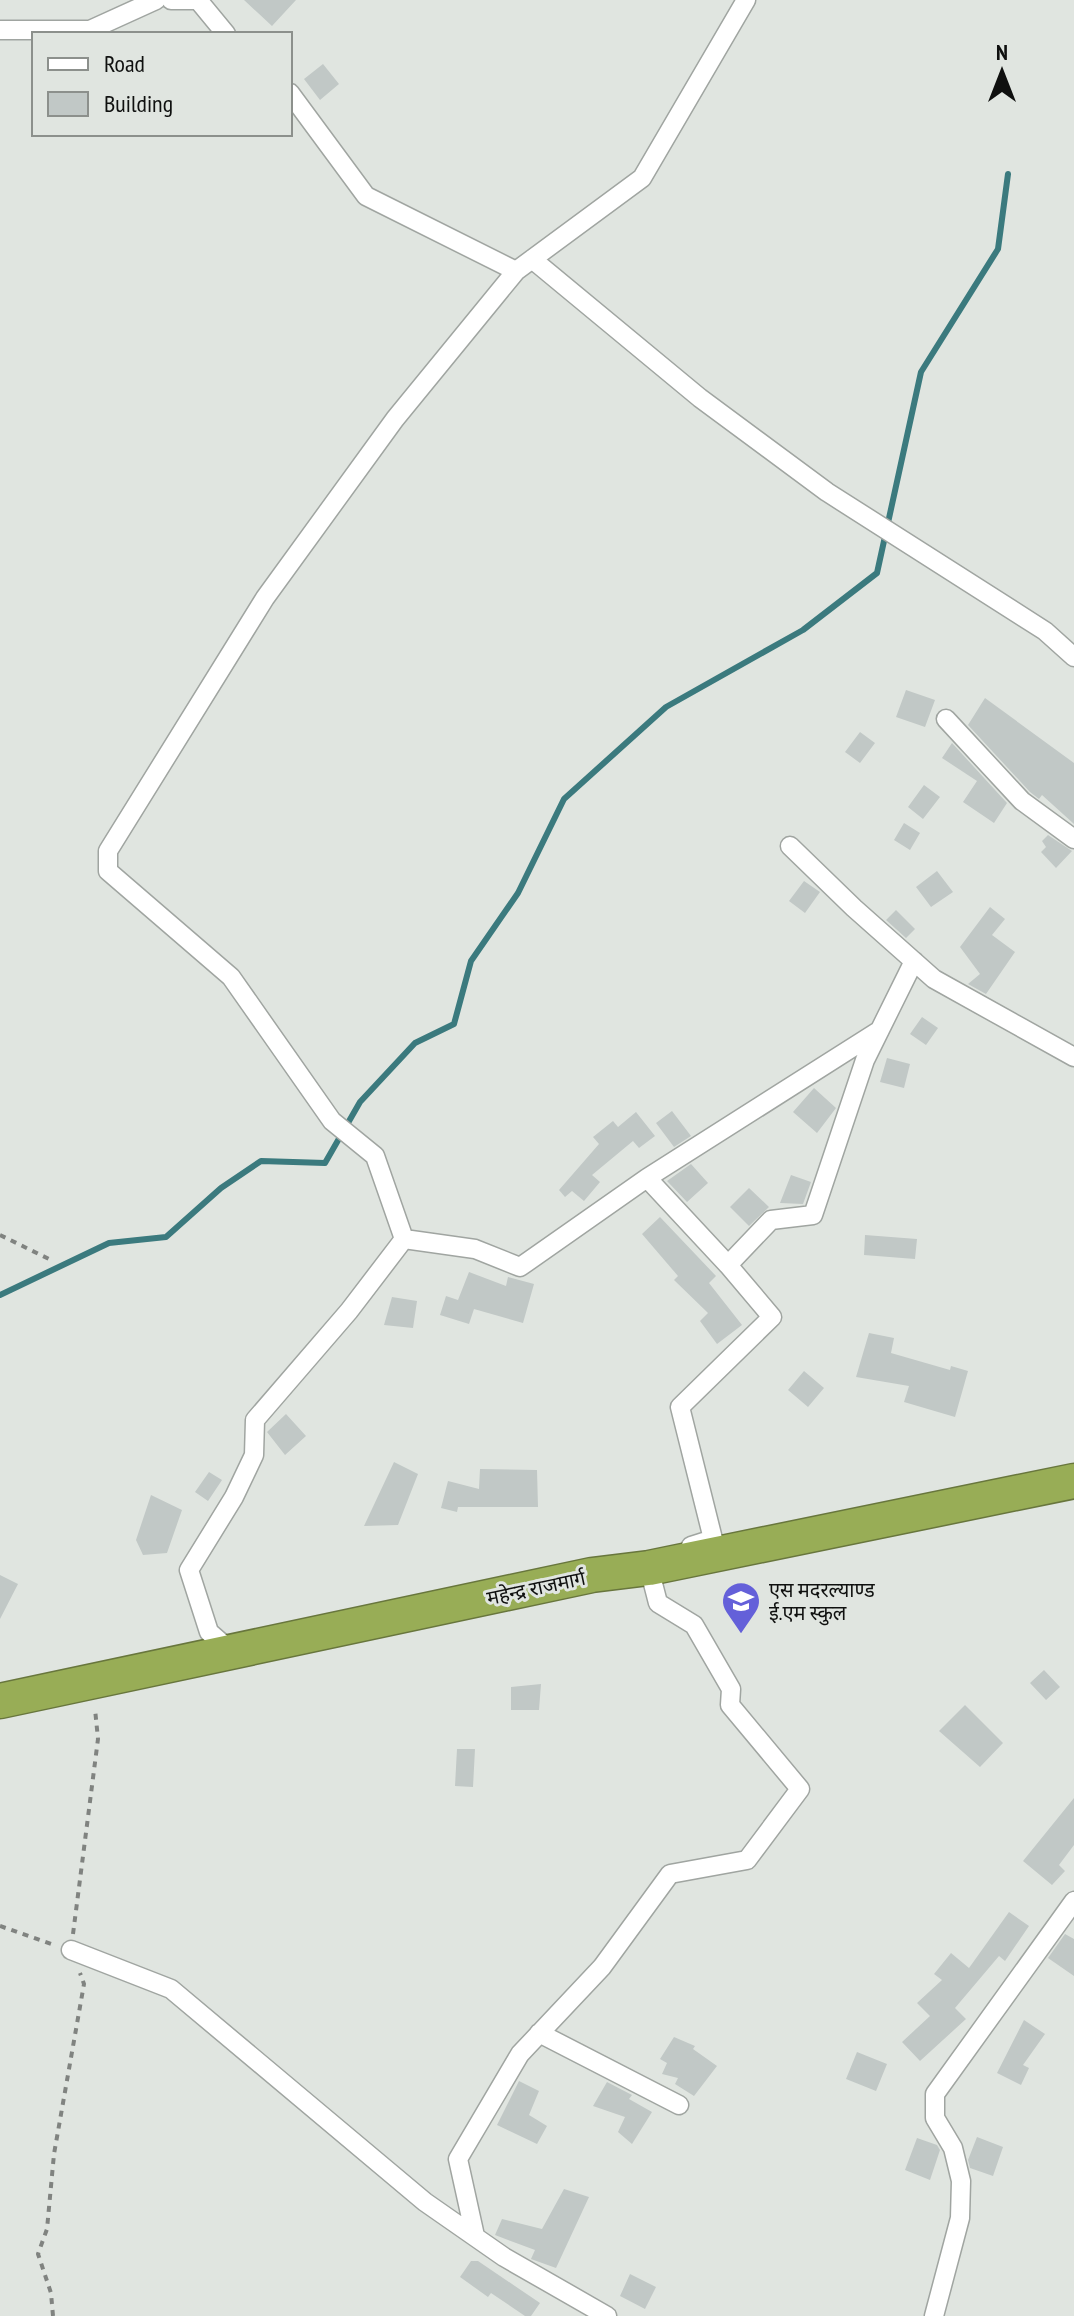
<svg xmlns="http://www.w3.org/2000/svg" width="1074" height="2316" font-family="'PT Sans Narrow','Noto Sans Devanagari',sans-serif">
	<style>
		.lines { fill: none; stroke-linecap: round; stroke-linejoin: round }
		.stream { stroke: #3b7a7e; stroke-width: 6 }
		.building { fill: #c1c8c6 }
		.street-casing { stroke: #a0a5a1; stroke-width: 21 }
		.highway-casing { stroke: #68763d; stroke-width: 37 }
		.path { stroke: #808380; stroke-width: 4; stroke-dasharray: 6 6; stroke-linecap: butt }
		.street { stroke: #fff; stroke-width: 18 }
		.highway { stroke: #98ad56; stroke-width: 34 }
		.labels { text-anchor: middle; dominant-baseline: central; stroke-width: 6; stroke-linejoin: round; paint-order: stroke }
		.street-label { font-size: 20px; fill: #0f100f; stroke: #e0e5e0 }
		.poi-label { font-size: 20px; fill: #0f100f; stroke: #e0e5e0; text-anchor: start }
	</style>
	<rect width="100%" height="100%" fill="#e0e5e0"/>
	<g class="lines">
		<path class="stream" d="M0,1295L109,1243L166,1237L221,1188L261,1161L325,1163L360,1102L415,1043L454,1024L471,961L518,893L564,799L666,707L803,630L877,573L921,372L998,249L1008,174"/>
	</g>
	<path class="building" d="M244,0H296L272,26Z
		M323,64L339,84L320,100L304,79Z
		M906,690L935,700L925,727L896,717Z
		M985,698L1074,763V824L1042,795L1039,799L1030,792L968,725Z
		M860,732L875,743L860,763L845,752Z
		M952,743L1007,803L994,823L963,802L977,781L942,758Z
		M924,785L940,797L923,819L908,807Z
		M904,823L920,833L910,850L894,840Z
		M1048,835L1072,851L1056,868L1041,852L1046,847L1042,841Z
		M937,871L953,892L931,907L916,887Z
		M804,881L820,892L805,913L789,901Z
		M990,907L1005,919L992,935L1015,952L986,994L968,984L980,974L960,947Z
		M896,910L915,929L906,938L886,920Z
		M922,1017L938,1028L926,1045L910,1034Z
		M887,1058L910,1064L904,1088L880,1082Z
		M814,1088L836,1108L817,1133L793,1112Z
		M672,1111L691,1136L674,1147L656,1123Z
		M636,1112L655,1136L639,1148L633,1141L592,1175L600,1182L584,1201L572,1191L565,1197L559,1190L599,1144L593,1137L613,1121L618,1127Z
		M691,1164L708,1183L687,1202L667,1181Z
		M791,1175L811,1182L803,1204L780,1203Z
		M749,1188L769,1207L749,1226L730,1207Z
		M660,1217L716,1276L709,1283L742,1325L717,1344L700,1321L708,1313L674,1280L678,1276L642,1234Z
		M865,1235L917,1239L915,1259L864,1255Z
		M469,1272L506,1286L508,1277L534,1284L523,1323L474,1309L469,1324L440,1315L446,1296L458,1300Z
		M392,1297L417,1301L413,1328L384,1325Z
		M869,1333L894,1338L891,1353L950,1370L951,1366L968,1371L955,1417L904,1402L909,1386L856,1377Z
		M804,1371L824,1388L808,1407L788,1390Z
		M286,1414L306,1436L285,1455L267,1432Z
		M394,1462L418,1474L398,1525L364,1526Z
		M480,1469L537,1470L538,1507H458L457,1512L441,1508L448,1481L479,1489Z
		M209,1472L222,1480L208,1501L195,1492Z
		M151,1495L182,1510L167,1553L143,1555L136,1540Z
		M0,1575L18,1584L0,1619Z
		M1044,1670L1060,1687L1046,1700L1030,1683Z
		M541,1684L539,1710H511V1687Z
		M965,1705L1003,1743L980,1767L939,1731Z
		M457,1749H475L473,1787L455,1786Z
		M1074,1798V1845L1059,1865L1065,1871L1052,1885L1023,1861Z
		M1009,1912L1029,1926L1005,1961L999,1956L955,2008L966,2019L920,2061L902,2042L930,2016L917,2003L942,1980L934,1974L951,1953L969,1968Z
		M1065,1934L1074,1939V1976L1048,1958Z
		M1024,2020L1045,2034L1023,2065L1029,2068L1021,2085L997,2073Z
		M674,2037L695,2046L693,2049L717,2066L694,2096L675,2084L678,2078L662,2074L667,2063L660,2059Z
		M857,2052L887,2064L876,2091L846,2079Z
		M519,2081L539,2091L529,2115L547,2126L537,2144L497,2125Z
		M607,2082L632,2095L629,2099L652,2112L632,2144L618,2132L625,2117L593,2106Z
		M977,2137L1003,2147L993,2176L970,2168L968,2160Z
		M917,2138L937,2145L940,2150L930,2180L905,2170Z
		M564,2189L589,2197L556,2268L531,2259L535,2250L495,2235L502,2219L542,2229Z
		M471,2261H478L540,2303L531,2316H525L491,2293L488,2297L460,2277Z
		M630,2274L656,2287L645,2309L620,2296Z"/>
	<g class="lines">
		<defs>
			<path id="street" d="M171,0H198L226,34
				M0,30H90L156,0
				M290,93L366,196L516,271L642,178L746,0
				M532,259L700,398L827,492L1045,631L1074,657
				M946,719L1022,801L1074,839
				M790,846L854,908L934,979L1074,1057
				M647,1178L728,1265
				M404,1239L375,1156L332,1121L231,977L108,871V851L265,598L395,419L516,271
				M691,1546L713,1539L680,1407L772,1317L728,1265L771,1220L813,1215L865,1060L914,961
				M232,1652L209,1632L189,1570L234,1497L254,1455L255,1420L349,1311L404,1239L475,1249L520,1267L647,1178L880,1030
				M71,1950L171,1989L425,2202L504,2257L607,2316
				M539,2033L679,2105
				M475,2236L458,2159L520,2054L602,1967L670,1874L747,1860L800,1789L730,1705L731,1689L694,1625L658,1603L649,1568
				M934,2316L960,2218L961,2181L953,2148L935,2118V2094L1074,1901"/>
			<path id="highway" d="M0,1701L592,1575L649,1568L1074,1481"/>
		</defs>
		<use href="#street" class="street-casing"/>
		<use href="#highway" class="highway-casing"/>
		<path class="path" d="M0,1235L49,1259
			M0,1926L54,1945
			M73,1934L98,1739L95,1709
			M53,2316L51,2293L38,2254L47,2229L54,2154L84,1984L80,1973"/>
		<use href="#street" class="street"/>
		<use href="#highway" class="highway"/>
	</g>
	<defs>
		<symbol id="school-pin" viewBox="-11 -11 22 30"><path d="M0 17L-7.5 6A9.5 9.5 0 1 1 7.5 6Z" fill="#6460d9" stroke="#e0e5e0"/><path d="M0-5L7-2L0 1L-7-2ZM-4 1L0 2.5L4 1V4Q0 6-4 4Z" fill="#fff"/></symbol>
	</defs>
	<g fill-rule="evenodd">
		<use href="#school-pin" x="719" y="1579" width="44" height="60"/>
	</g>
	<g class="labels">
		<g class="street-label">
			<text transform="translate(536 1588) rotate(-12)">महेन्द्र राजमार्ग</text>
		</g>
		<g class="poi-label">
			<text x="769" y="1590">एस मदरल्याण्ड<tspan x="769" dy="23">ई.एम स्कुल</tspan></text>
		</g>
	</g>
	<rect x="32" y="32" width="260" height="104" fill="#e0e5e0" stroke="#8c908c" stroke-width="2"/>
	<rect x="48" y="58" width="40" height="12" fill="#ffffff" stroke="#8c908c" stroke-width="2"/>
	<text x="104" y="72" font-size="24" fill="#0f100f">Road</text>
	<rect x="48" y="92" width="40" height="24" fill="#c1c8c6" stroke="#8c908c" stroke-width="2"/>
	<text x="104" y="112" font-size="24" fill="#0f100f">Building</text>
	<g transform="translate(1002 72)" stroke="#e0e5e0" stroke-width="6" paint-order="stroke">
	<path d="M0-6L14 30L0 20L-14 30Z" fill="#0f100f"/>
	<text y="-12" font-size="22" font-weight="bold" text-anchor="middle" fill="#0f100f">N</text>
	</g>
</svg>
